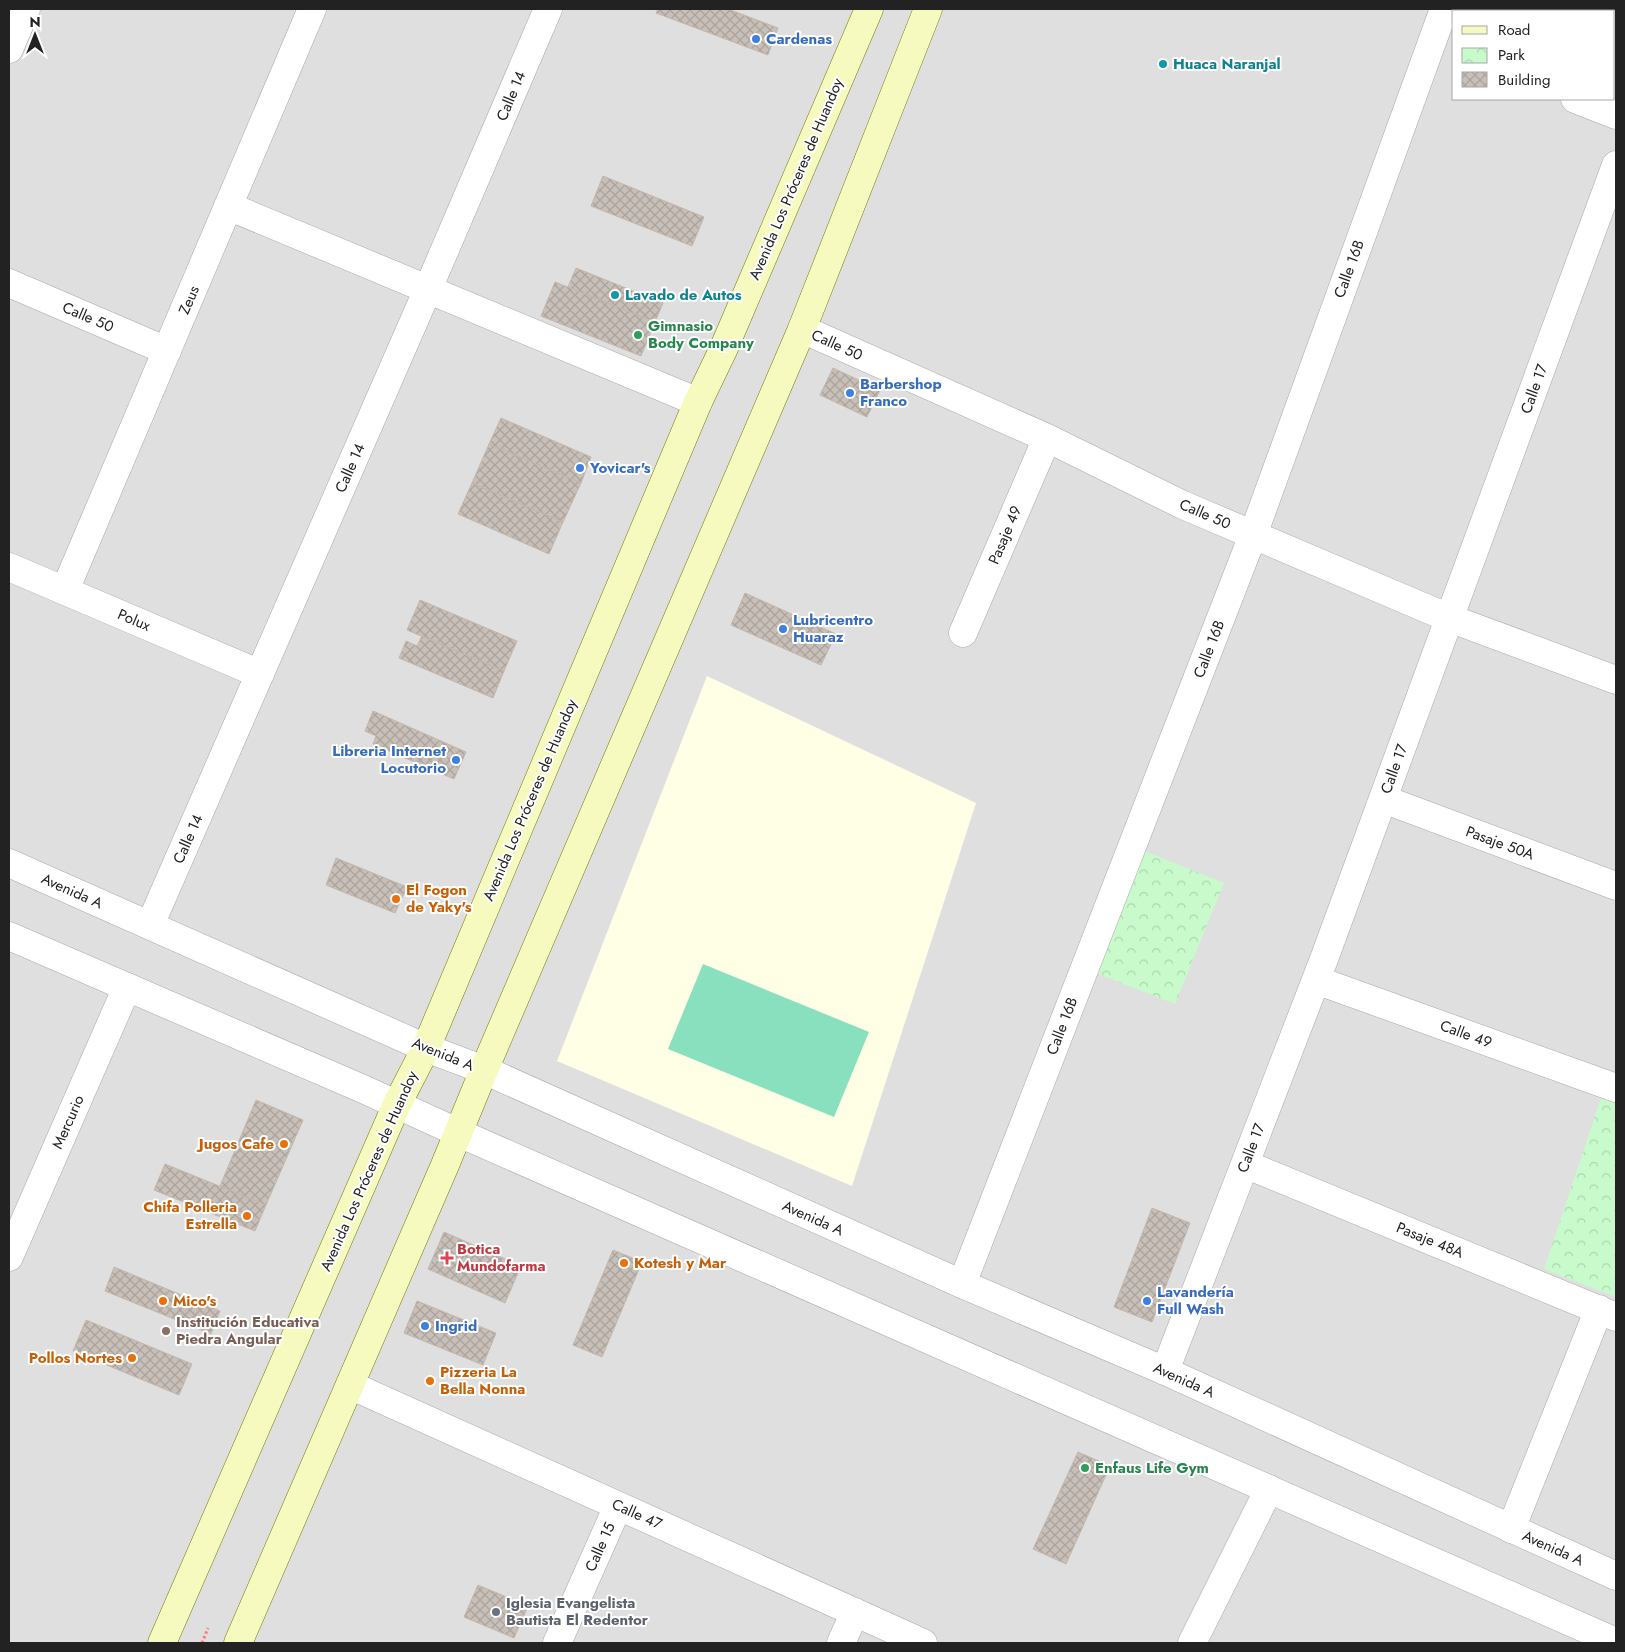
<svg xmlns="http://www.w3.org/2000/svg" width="1625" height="1652" font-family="Jost,sans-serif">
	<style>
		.residential { fill: #e0dfdf; fill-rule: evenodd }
		.education { fill: #ffffe5 }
		.park { fill: url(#park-crowns) }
		.pitch { fill: #88e0be }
		.building { fill: url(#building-cross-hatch); stroke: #c4b6ab }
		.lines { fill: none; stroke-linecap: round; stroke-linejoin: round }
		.minor-casing { stroke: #a9a9a9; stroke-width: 29 }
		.tertiary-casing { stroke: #a9a9a9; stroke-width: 29 }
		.secondary-casing { stroke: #707d05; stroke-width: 29 }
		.path { stroke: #fa8072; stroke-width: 3; stroke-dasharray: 2.5 2.5; stroke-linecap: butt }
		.minor { stroke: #fff; stroke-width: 28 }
		.tertiary { stroke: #fff; stroke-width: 28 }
		.secondary { stroke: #f7fabf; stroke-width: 28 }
		.shop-dot { fill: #3f7fe0; stroke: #fff; stroke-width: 2 }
		.culture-dot { fill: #0f9aa8; stroke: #fff; stroke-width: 2 }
		.leisure-dot { fill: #2e9e5b; stroke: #fff; stroke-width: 2 }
		.food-dot { fill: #e8710a; stroke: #fff; stroke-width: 2 }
		.health-dot { fill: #e0444e; stroke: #fff; stroke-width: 2 }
		.education-dot { fill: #8d6e63; stroke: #fff; stroke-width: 2 }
		.worship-dot { fill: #6b7280; stroke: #fff; stroke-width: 2 }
		.labels { text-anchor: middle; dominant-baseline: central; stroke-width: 4; stroke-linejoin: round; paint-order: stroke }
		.shop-label { font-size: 15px; font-weight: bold; fill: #366cbe; stroke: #fff; text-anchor: start }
		.culture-label { font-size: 15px; font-weight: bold; fill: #0d838f; stroke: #fff; text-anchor: start }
		.street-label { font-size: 15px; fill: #222; stroke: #fff }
		.leisure-label { font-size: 15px; font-weight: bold; fill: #27864d; stroke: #fff; text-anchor: start }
		.food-label { font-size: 15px; font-weight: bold; fill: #c56008; stroke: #fff; text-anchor: start }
		.health-label { font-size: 15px; font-weight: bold; fill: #be3a42; stroke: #fff; text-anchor: start }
		.education-label { font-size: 15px; font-weight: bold; fill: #785e54; stroke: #fff; text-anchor: start }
		.worship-label { font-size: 15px; font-weight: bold; fill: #5b616d; stroke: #fff; text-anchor: start }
	</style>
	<defs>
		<pattern id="park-crowns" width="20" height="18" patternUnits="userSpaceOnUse" patternTransform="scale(1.25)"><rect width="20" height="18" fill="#c8facc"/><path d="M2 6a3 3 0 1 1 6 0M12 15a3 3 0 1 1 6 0" fill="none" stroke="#acd6af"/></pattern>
		<pattern id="building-cross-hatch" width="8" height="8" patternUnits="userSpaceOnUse" patternTransform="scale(1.25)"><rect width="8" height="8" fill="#c7bfb8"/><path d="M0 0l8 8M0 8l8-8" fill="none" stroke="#aba49e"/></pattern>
	</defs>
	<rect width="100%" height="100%" fill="#f2efe9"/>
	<path class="residential" d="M9,9H1616V1643H9ZM1454,11H1614V99H1454Z"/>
	<path class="education" d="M707,676L976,803L852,1186L557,1061Z"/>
	<path class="park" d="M1142,850L1224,883L1175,1004L1093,972Z
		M1601,1098L1616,1103V1297L1544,1269Z"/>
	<path class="pitch" d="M703,964L869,1032L834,1117L668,1049Z"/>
	<path class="building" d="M658,9H728L778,28L768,55L656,13Z
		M603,176L704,217L692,246L591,206Z
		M576,268L663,303L655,322L568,287Z
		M555,282L655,322L641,356L541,316Z
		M833,368L880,390L867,417L820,395Z
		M501,418L591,457L581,483L489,444Z
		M489,444L581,483L563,522L472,483Z
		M472,483L563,522L549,554L458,514Z
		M745,593L836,634L821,665L731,625Z
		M420,600L517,641L504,671L407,630Z
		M422,636L504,671L493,698L399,658L406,641L417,646Z
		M373,711L466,752L454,779L373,744L376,736L365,731Z
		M336,858L407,887L395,913L326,885Z
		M256,1100L303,1120L266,1205L220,1186Z
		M165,1164L266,1205L255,1231L154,1190Z
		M1152,1208L1190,1223L1152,1322L1114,1307Z
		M444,1232L521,1266L505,1303L428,1269Z
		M613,1250L642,1262L602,1357L573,1345Z
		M114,1267L220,1311L211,1334L105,1291Z
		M417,1301L496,1333L483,1365L404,1333Z
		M86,1320L192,1364L179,1395L73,1351Z
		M1078,1452L1110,1466L1066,1564L1033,1549Z
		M478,1585L528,1606L514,1638L464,1617Z"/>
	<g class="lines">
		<defs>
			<path id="minor" d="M9,49L26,9
				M1575,99L1616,115
				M228,206L698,402
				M9,283L167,351
				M802,329L1047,438L1183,505L1449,618L1616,680
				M9,567L260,674
				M65,590L312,9
				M963,633L1047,438
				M1383,799L1616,886
				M150,925L428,289L548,9
				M1316,980L1616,1088
				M1245,1164L1616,1317
				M9,1257L127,987
				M962,1284L1253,535L1444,9
				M1165,1371L1324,959L1616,165
				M350,1385L923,1643
				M1511,1529L1599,1309
				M557,1643L618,1506
				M841,1643L855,1612
				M1192,1643L1269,1489"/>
			<path id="tertiary" d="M9,863L426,1048L484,1070L962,1284L1165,1371L1616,1576
				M9,936L363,1089L459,1133L1616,1642"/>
			<path id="secondary" d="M162,1643L397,1104L426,1048L698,402L723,350L869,9
				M238,1643L445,1165L484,1070L802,329L928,9"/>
		</defs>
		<use href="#minor" class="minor-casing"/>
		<use href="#tertiary" class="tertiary-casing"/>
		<use href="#secondary" class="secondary-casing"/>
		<path class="path" d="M202,1643L208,1628"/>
		<use href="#minor" class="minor"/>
		<use href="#tertiary" class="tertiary"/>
		<use href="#secondary" class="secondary"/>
	</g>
	<g class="shop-dot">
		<circle cx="756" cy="39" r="5"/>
		<circle cx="850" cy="393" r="5"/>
		<circle cx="580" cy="468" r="5"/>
		<circle cx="783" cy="629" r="5"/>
		<circle cx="456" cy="760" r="5"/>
		<circle cx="1147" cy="1301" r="5"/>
		<circle cx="425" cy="1326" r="5"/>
	</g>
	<g class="culture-dot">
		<circle cx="1163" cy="64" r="5"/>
		<circle cx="615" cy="295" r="5"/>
	</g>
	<g class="leisure-dot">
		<circle cx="638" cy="335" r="5"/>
		<circle cx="1085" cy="1468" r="5"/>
	</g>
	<g class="food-dot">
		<circle cx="396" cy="899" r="5"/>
		<circle cx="284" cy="1144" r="5"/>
		<circle cx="247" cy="1216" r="5"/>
		<circle cx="624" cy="1263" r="5"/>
		<circle cx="163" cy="1301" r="5"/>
		<circle cx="132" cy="1358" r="5"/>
		<circle cx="430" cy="1381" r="5"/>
	</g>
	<path class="health-dot" d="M444.5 1250.5h5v5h5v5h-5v5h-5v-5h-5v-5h5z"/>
	<circle class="education-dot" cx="166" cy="1331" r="5"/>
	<circle class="worship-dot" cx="496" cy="1612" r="5"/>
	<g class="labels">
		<g class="shop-label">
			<text x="766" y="39">Cardenas</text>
			<text x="860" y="384">Barbershop<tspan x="860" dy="17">Franco</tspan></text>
			<text x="590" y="468">Yovicar's</text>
			<text x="793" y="620">Lubricentro<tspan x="793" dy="17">Huaraz</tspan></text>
			<text x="446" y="751" text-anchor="end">Libreria Internet<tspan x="446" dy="17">Locutorio</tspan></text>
			<text x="1157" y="1292">Lavandería<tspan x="1157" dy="17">Full Wash</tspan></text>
			<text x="435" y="1326">Ingrid</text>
		</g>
		<g class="culture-label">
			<text x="1173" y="64">Huaca Naranjal</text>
			<text x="625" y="295">Lavado de Autos</text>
		</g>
		<g class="street-label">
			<text transform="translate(511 96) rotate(-67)">Calle 14</text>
			<text transform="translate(796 179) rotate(-67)">Avenida Los Próceres de Huandoy</text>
			<text transform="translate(1349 269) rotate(-70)">Calle 16B</text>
			<text transform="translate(189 300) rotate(-67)">Zeus</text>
			<text transform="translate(88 317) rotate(23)">Calle 50</text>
			<text transform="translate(837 345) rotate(24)">Calle 50</text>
			<text transform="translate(1534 389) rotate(-70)">Calle 17</text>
			<text transform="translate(350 468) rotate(-66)">Calle 14</text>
			<text transform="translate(1205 514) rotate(23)">Calle 50</text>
			<text transform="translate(1005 535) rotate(-67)">Pasaje 49</text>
			<text transform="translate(134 620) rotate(23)">Polux</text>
			<text transform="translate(1209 649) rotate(-69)">Calle 16B</text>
			<text transform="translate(1394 769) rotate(-70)">Calle 17</text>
			<text transform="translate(530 800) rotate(-67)">Avenida Los Próceres de Huandoy</text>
			<text transform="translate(188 839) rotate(-66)">Calle 14</text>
			<text transform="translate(1500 843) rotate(20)">Pasaje 50A</text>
			<text transform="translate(72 891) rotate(24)">Avenida A</text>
			<text transform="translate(1062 1026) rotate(-69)">Calle 16B</text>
			<text transform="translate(1466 1034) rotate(20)">Calle 49</text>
			<text transform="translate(443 1054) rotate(22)">Avenida A</text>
			<text transform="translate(68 1122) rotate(-66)">Mercurio</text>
			<text transform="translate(1251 1148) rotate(-69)">Calle 17</text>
			<text transform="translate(369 1171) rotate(-66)">Avenida Los Próceres de Huandoy</text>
			<text transform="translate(813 1218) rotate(24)">Avenida A</text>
			<text transform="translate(1430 1240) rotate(22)">Pasaje 48A</text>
			<text transform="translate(1184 1380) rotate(24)">Avenida A</text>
			<text transform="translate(637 1514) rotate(24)">Calle 47</text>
			<text transform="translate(600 1547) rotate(-66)">Calle 15</text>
			<text transform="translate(1553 1548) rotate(24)">Avenida A</text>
		</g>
		<g class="leisure-label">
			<text x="648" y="326">Gimnasio<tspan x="648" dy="17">Body Company</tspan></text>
			<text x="1095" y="1468">Enfaus Life Gym</text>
		</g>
		<g class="food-label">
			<text x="406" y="890">El Fogon<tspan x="406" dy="17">de Yaky's</tspan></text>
			<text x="274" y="1144" text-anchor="end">Jugos Cafe</text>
			<text x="237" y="1207" text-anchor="end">Chifa Polleria<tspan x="237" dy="17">Estrella</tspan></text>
			<text x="634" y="1263">Kotesh y Mar</text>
			<text x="173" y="1301">Mico's</text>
			<text x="122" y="1358" text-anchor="end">Pollos Nortes</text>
			<text x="440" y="1372">Pizzeria La<tspan x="440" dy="17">Bella Nonna</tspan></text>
		</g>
		<g class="health-label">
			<text x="457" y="1249">Botica<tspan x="457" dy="17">Mundofarma</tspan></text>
		</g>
		<g class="education-label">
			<text x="176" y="1322">Institución Educativa<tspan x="176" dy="17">Piedra Angular</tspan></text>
		</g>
		<g class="worship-label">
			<text x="506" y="1603">Iglesia Evangelista<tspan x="506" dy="17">Bautista El Redentor</tspan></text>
		</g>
	</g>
	<rect width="1625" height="1652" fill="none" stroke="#222222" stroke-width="20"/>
	<rect x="1452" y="10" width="162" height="90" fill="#ffffff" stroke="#a7a7a7"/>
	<rect x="1462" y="26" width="25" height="8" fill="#f7fabf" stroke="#a7a7a7"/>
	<text x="1498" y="35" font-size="15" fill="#222222">Road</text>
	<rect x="1462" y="48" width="25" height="15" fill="url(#park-crowns)" stroke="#a7a7a7"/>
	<text x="1498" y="60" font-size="15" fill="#222222">Park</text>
	<rect x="1462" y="72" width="25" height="15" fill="url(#building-cross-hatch)" stroke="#a7a7a7"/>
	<text x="1498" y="85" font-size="15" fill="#222222">Building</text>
	<g transform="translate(35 35)" stroke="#ffffff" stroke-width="4" paint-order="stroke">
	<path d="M0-4L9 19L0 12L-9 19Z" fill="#222222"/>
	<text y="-8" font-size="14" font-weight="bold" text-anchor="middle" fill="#222222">N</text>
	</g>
</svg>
